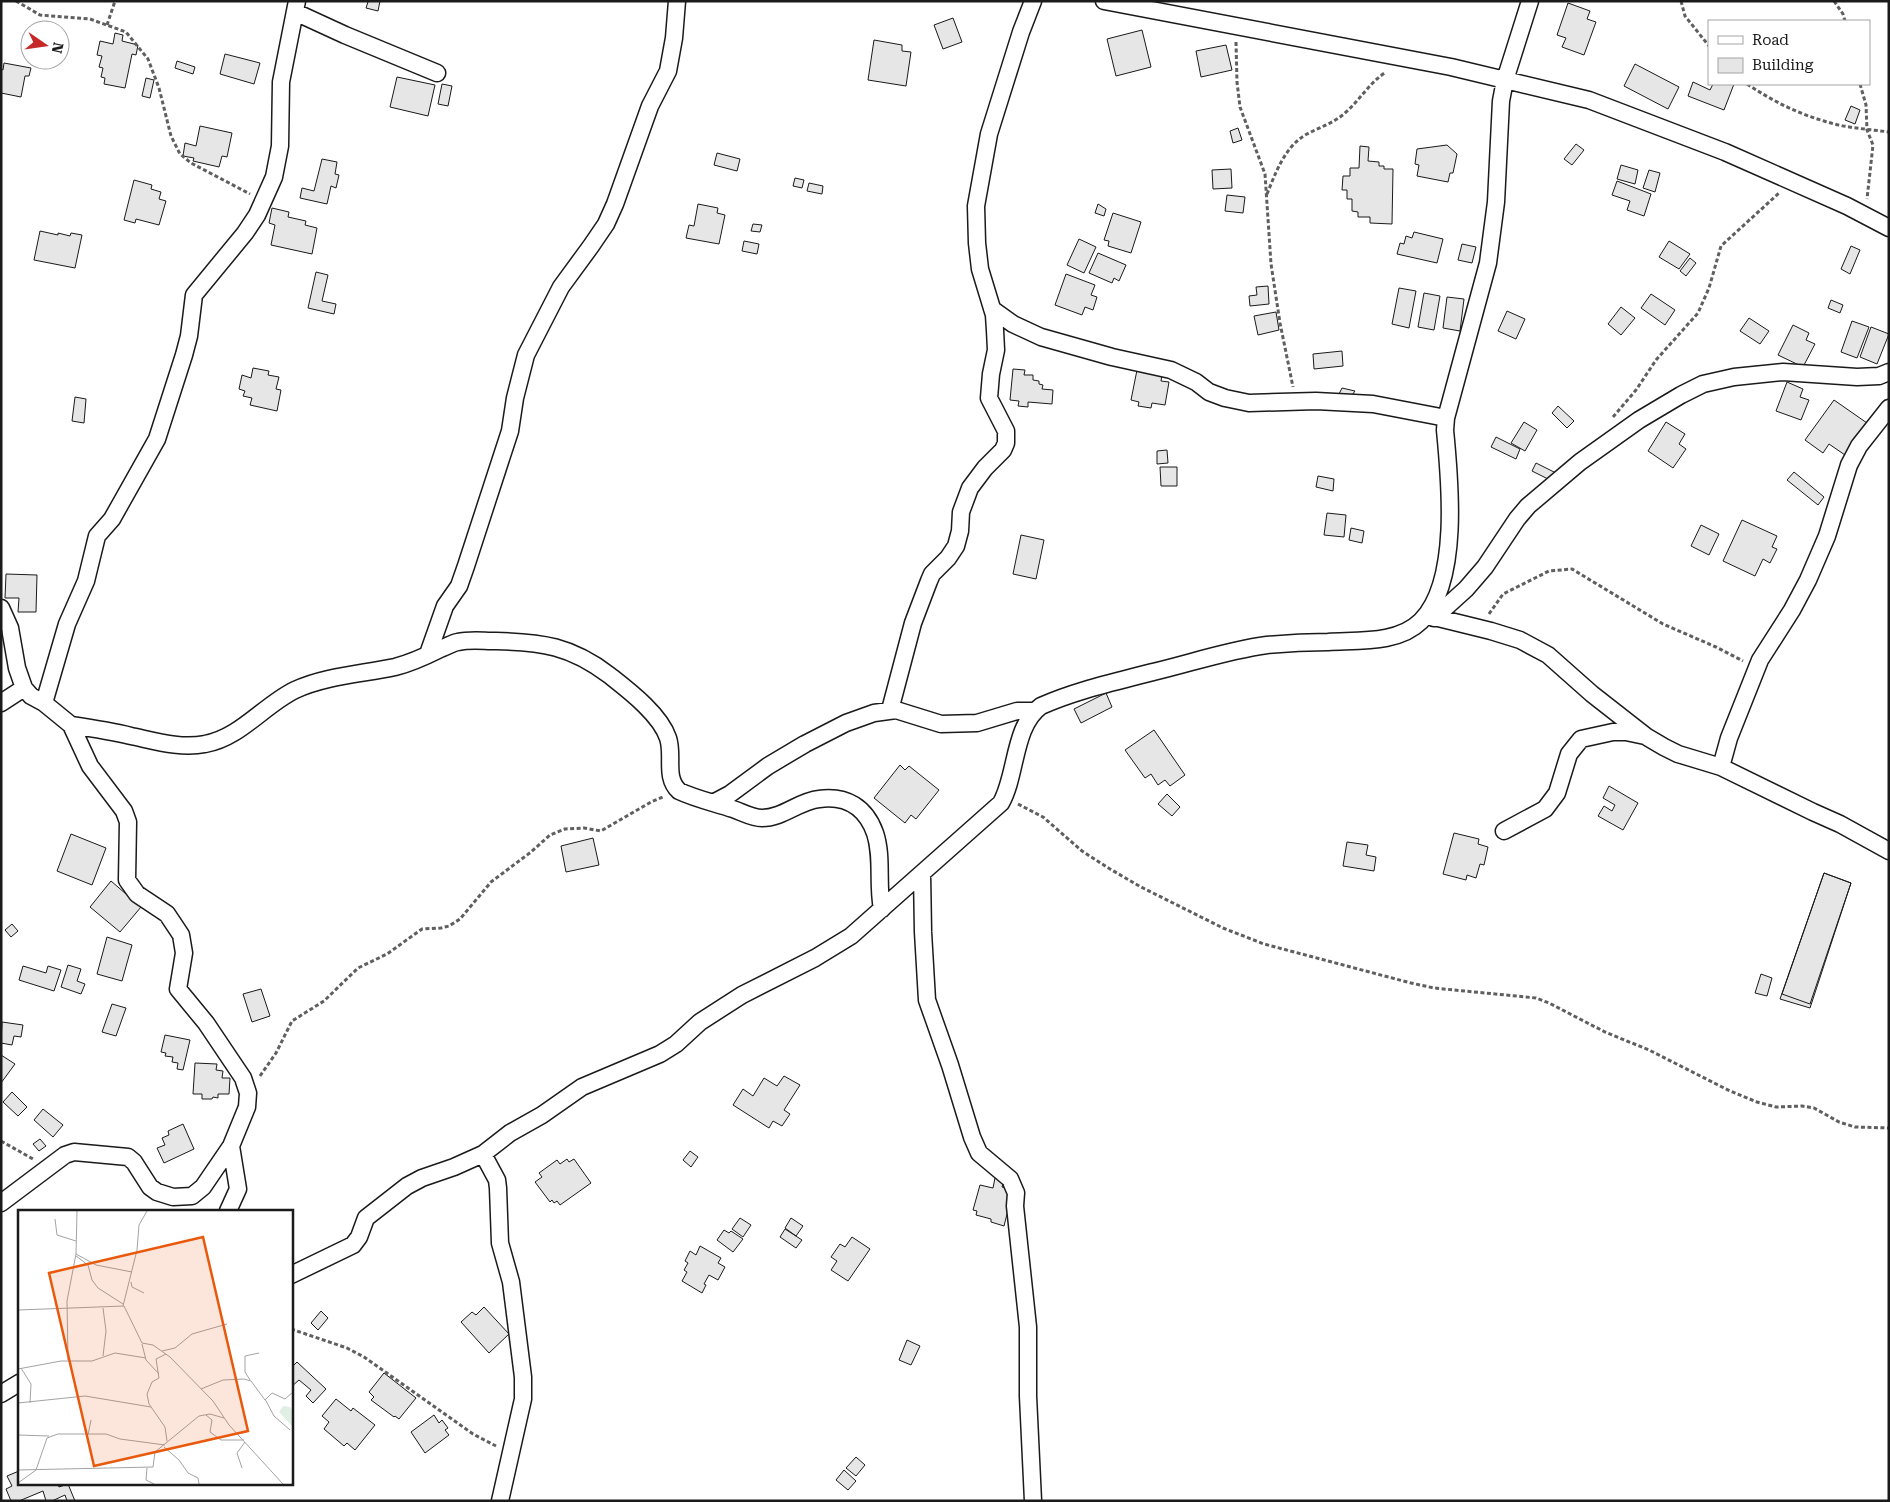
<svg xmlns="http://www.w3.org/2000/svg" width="1890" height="1502" font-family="'Roboto Serif',serif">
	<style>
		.building { fill: #e6e6e6; stroke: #1a1a1a }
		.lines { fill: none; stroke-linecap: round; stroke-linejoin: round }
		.minor-casing { stroke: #1a1a1a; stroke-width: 19 }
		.path { stroke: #5f5f5f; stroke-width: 3; stroke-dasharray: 4 2.5; stroke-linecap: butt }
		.minor { stroke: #fff; stroke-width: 16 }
		.inset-road { fill: none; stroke: #a3a3a3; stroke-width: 1 }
		.view { fill: #e8590c; fill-opacity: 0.15; stroke: #e8590c; stroke-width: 2.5 }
		.inset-edge { fill: none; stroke: #1a1a1a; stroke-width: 2.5 }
	</style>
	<rect width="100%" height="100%" fill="#fff"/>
	<path class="building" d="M366,1H380L378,11L366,8L368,2Z
		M1568,3L1590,11L1587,19L1596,22L1584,55L1562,47L1566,38L1557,35Z
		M953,18L962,42L943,49L934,25Z
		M1142,30L1151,67L1116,76L1107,39Z
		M115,33L123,35L122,41L138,45L136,55L132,54L125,88L104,84L105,78L101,77L103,68L99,67L102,56L97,55L100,41L113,44Z
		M874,40L902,45V51L911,52L906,86L868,80Z
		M1226,45L1232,70L1201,77L1196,51Z
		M225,54L260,63L254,84L220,74Z
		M177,61L195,67L193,74L175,68Z
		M4,63L31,68L29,76H25L21,97L1,93V69L3,70Z
		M1635,64L1679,87L1668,109L1624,86Z
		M397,77L435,85L428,116L390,107Z
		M146,78L154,80L150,98L142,96Z
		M1693,82L1710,90L1713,84H1734L1724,110L1688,96Z
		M442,84L452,86L448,106L438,104Z
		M1851,106L1860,110L1855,124L1845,120Z
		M200,126L232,133L227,157L222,156L219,167L193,161L194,158L183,156L185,143L196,146Z
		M1238,128L1242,140L1233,143L1230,131Z
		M1576,144L1584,150L1572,165L1564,159Z
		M1447,145L1457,154L1453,173H1450L1448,182L1417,176L1419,165L1415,164L1417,149Z
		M1360,146L1369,147L1368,161L1379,162V166H1384V169H1393L1392,224L1370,223V217H1358V212L1352,211V199H1347V190H1342L1343,176H1350V168H1359Z
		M717,153L740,159L737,171L714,165Z
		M322,159L337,162L335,174L339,175L336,188L331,186L327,204L300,198L302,188L314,191Z
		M1621,165L1638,170L1635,184L1617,179Z
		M1231,169L1232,188L1213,189L1212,170Z
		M1649,170L1660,173L1655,192L1643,188Z
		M795,178L804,180L802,188L793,186Z
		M134,180L152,185L151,189L161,192L159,199L166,201L159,225L136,219L135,223L124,220Z
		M1617,181L1651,194L1644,216L1627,210L1630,201L1612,195Z
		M809,183L823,186L822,194L807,191Z
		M1227,195L1245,197L1243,213L1225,211Z
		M698,204L718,208L717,213L725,215L719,244L686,238L689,225L694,226Z
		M1098,204L1106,209L1104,216L1095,213Z
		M272,208L289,212L288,217L306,221L305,225L317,228L312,254L271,245L275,225L269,223Z
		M1113,213L1141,222L1131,253L1108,246L1109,241L1104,240Z
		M753,224L762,225L760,232L751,231Z
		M40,231L58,235V233L70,236L71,233L82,235L75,268L34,260Z
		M1414,232L1443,239L1437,263L1397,254L1400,243L1404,244L1406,236L1412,238Z
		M1079,239L1096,247L1084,273L1067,265Z
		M744,241L759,244L757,254L742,251Z
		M1669,241L1690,254L1679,269L1659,257Z
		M1462,244L1476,247L1472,263L1458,260Z
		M1851,246L1860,250L1850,274L1841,269Z
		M1098,253L1126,265L1119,281L1114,278L1112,283L1089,273Z
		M1690,258L1696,263L1686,276L1680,271Z
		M316,272L328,275L322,301L336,304L334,314L308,308Z
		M1066,274L1095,285L1091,295L1097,297L1093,310L1085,307L1082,315L1055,305Z
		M1268,286L1269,304L1250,306L1249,296L1257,295L1256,287Z
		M1399,288L1416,291L1409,328L1392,324Z
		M1424,293L1440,296L1434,330L1418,327Z
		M1651,294L1675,310L1665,325L1641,308Z
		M1447,297L1464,299L1460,331L1443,328Z
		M1831,300L1843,305L1840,313L1828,308Z
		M1621,307L1635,318L1621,335L1608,324Z
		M1507,311L1525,319L1516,339L1498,331Z
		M1276,312L1279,330L1258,335L1254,316Z
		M1749,318L1769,331L1760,344L1740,331Z
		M1852,321L1869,327L1857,358L1841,352Z
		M1793,325L1809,333L1806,340L1815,344L1803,367L1778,355Z
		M1871,327L1889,334L1877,364L1860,357Z
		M1342,351L1343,366L1314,369L1313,354Z
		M253,368L269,371L268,375L279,377L276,389L281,390L277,411L250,405L252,398L243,396L245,391L239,389L242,375L251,378Z
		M1013,369L1025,370L1024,375H1033V380L1039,381V384L1043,385L1042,389L1053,390L1052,404L1028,402V407L1018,406L1019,401L1010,400Z
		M1137,370L1162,375L1161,381L1169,382L1165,405L1152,403L1151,408L1138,406L1139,402L1131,400Z
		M1787,382L1803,389L1800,397L1809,400L1801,420L1776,411Z
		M1342,388L1355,391L1350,398L1338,396Z
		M75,397L86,399L84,423L72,421Z
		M1834,400L1867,423L1845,455L1829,444L1823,453L1805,440Z
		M1558,406L1574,421L1567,428L1552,413Z
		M1524,422L1537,430L1525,451L1511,443Z
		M1666,422L1685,434L1679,444L1686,449L1673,468L1648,451Z
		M1496,437L1520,449L1516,459L1491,447Z
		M1167,450L1168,463L1157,464V451Z
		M1536,463L1556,473L1552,481L1532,471Z
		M1160,467H1177V486H1161Z
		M1794,472L1824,497L1818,505L1787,480Z
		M1318,476L1334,479L1333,491L1316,487Z
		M1327,513L1346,515L1344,537L1324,535Z
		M1742,520L1777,536L1772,547L1777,549L1770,563L1763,559L1755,576L1723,561Z
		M1701,525L1719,534L1709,555L1691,546Z
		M1351,528L1364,531L1362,543L1349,540Z
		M1021,535L1044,540L1036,579L1013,574Z
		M6,574L37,575L36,612H18L19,598H5Z
		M1106,693L1112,707L1081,723L1074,709Z
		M1154,730L1185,775L1170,786L1165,780L1158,785L1151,774L1145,778L1125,750Z
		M900,765L905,770L909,766L939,790L916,819L911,815L905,823L874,798Z
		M1609,786L1638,803L1623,830L1598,816L1604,806L1612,811L1615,805L1603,798Z
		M1167,794L1180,807L1172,816L1158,804Z
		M1454,833L1479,839L1478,844L1488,847L1484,865L1480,864L1476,878L1467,875L1466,880L1443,874Z
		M71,834L106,848L92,885L57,871Z
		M593,838L599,865L566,872L561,846Z
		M1347,842L1368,845L1366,855L1376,857L1374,871L1343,866Z
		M1824,873L1851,883L1810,1008L1780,999Z
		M1824,873L1851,883L1810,1004L1782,994Z
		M111,881L141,907L120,932L90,907Z
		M12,924L18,931L11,937L5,930Z
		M107,937L132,945L122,981L97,974Z
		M68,965L81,969L77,981L85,984L81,994L61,987Z
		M23,966L46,973L48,966L61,970L54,991L19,980Z
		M1761,974L1772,978L1767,996L1755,993Z
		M261,989L270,1016L252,1022L243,994Z
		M112,1004L126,1008L116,1036L102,1032Z
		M2,1022L23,1025L21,1037L14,1036L12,1045L1,1043Z
		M165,1035L190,1040L183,1070L177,1069L178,1063L172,1062L173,1057L165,1056L166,1053L161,1052Z
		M1,1055L15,1064L1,1083Z
		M195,1063L217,1064L216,1070L223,1071L222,1078H230L229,1094H218V1098L213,1097L212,1099H202V1094H193Z
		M784,1076L800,1085L784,1110L790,1114L782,1126L773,1121L769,1128L733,1105L743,1089L753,1096L764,1078L777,1086Z
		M12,1092L27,1107L18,1116L3,1102Z
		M43,1109L63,1125L53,1137L34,1120Z
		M183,1124L194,1149L164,1163L157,1148L165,1145L162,1138L169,1135L168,1131Z
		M40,1139L46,1146L39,1151L33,1144Z
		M690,1151L698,1157L691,1167L683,1160Z
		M567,1159L569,1162L574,1159L591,1183L560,1205L557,1201L554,1203L552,1200L550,1202L535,1182L542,1177L539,1173L557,1160L560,1164Z
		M995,1178L1004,1180L1002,1187L1013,1190L1004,1226L991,1222V1219L976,1215L977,1211L973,1210L980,1185L993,1188Z
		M740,1218L751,1225L743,1237L732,1229Z
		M791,1218L803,1226L796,1236L785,1228Z
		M785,1229L802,1240L796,1248L780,1237Z
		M724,1230L729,1233L731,1231L743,1239L733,1252L717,1240Z
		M852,1237L870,1249L848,1281L831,1270L837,1261L831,1257L840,1244L845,1247Z
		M700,1246L721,1258L718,1263L725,1267L718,1280L709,1275L704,1284L706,1285L702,1293L682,1281L687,1272L684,1270L688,1263L685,1261L690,1251L696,1255Z
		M484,1307L509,1334L489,1353L461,1322L472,1312L476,1315Z
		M321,1311L328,1318L318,1330L311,1323Z
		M907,1340L920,1346L911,1365L899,1360Z
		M297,1362L326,1389L313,1403L306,1396L311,1390L299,1380L291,1387V1368Z
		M384,1373L416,1398L399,1419L395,1416L394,1417L371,1400L374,1397L369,1392Z
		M336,1399L351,1411L353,1408L375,1425L355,1450L347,1443L344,1446L324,1429L329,1422L322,1416Z
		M434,1415L439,1423L442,1420L448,1428L445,1430L449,1435L425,1453L411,1432Z
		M856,1457L865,1465L856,1476L846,1468Z
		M844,1470L856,1481L848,1490L836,1480Z
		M19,1471V1483H57L59,1487L68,1484L75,1501H67L65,1495L52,1501H46L43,1491L19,1501H11L6,1489L12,1486L7,1476Z"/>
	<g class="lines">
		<defs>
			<path id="minor" d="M1104,1L1451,67L1589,100L1725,152L1847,206L1889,228
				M295,12L345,35L437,73
				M992,309L1013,324L1041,337L1112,357L1171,370L1196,382L1209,392L1225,398L1249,403L1316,401L1373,404L1446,418
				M1,608L10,628L17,668L24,688L31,696L44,703L71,725L90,766L124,811L128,822L127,880L137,894L167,914L181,935L184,953L178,989L206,1023L243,1078L248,1093L247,1107L231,1146L238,1189L228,1211
				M1426,615L1491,631L1520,640L1548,655L1592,694L1647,737L1664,747L1678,754L1721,767L1813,812L1840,824L1889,851
				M1434,618L1466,589L1485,567L1517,519L1528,506L1580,462L1639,420L1681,395L1703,384L1734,377L1783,372L1857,377L1879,376L1889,372
				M428,654L445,606L459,586L466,566L510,431L515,398L526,355L561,287L591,246L606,224L615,204L650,106L668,71L674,38L677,1
				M1,703L24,688
				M44,703L67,624L86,581L97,536L112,519L157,439L184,355L189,336L194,295L245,233L257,215L274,177L280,146L281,82L297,1
				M890,710L913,623L929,581L932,574L948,558L956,546L960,531L961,512L970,488L985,468L1003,450L1006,443V431L989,398L991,374L996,350L995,330L994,315L980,269L977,243L976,206L989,134L1021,32L1033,1
				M71,725C91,728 111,731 131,736C155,741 181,749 205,744C240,738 264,705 295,690C325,676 362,674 395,667C411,663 426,656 440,649C446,647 452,643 458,642C470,639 483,641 496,641C542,642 571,646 609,675C628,690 660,714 668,738C674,756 664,777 679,791C696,799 715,803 733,809C742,812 752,818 762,818C783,818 799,801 819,799C847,795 866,808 875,833C883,857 877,884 882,909
				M1721,767L1729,738L1760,660L1792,610L1808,580L1827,536L1849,465L1859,446L1889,408
				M713,803L730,794L768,766L805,744L846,723L874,713L896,710L941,724L977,723L1017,711H1033
				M1504,831L1545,809L1557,793L1569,754L1581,739L1613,732H1626L1645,736
				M922,873L923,932L927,1000L950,1065L972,1137L979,1153L1010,1179L1016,1193L1015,1206L1028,1327V1396L1033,1501
				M483,1154L497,1180L498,1188L500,1243L511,1282L523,1377V1399L500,1501
				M1,1203L65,1155L74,1152L128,1157L134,1162L150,1187L157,1192L173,1197L192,1196L203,1187L231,1146
				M291,1275L353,1245L359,1237L366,1218L407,1186L422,1178L454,1167L483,1154L510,1133L542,1115L582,1087L660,1054L676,1044L700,1022L742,995L815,958L851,936L1001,803C1017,775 1013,726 1041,706C1077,690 1115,682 1153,672C1191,663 1229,650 1267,645C1287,643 1308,642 1328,642C1358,640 1398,644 1421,621C1460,582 1450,481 1445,430L1446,418L1488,263L1496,202L1501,101L1505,80L1530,1
				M1,1394L19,1383"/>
		</defs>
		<use href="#minor" class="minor-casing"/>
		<path class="path" d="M16,1L40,15L90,19L126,32L148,59L159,88L171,136L180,154L191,163L250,194
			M1681,1L1685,16L1709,46
			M1834,1L1843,14L1845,21
			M107,25L115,1
			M1236,42L1237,82L1240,107L1265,174L1271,264L1280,323L1293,387
			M1747,84C1771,100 1796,113 1824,121C1845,128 1867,129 1889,132
			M1860,84L1866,105L1867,130L1873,145L1867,199
			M1267,194C1276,172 1285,146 1307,134C1320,127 1334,123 1345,113C1360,100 1369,83 1386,72
			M1613,417L1636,390L1656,360L1698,313L1709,288L1721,246L1779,193
			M1489,614L1503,594L1549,571L1572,569L1663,624L1716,647L1743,661
			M1018,804L1043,817L1082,851L1110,869L1141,887L1223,928L1264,944L1411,983L1434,988L1536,998L1549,1003L1605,1032L1649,1050L1728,1090L1757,1102L1776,1107L1802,1106L1814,1108L1839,1122L1855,1127L1889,1128
			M260,1076L276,1053L292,1021L324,1001L358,968L387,954L422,929L441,928L449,926L460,919L491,882L531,852L550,835L565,829L584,828L601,831L651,802L663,797
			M1,1141L33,1159
			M291,1329L347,1348L364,1357L473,1434L496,1446"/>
		<use href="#minor" class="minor"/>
	</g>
	<g transform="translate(18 1210)">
		<rect width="275" height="275" fill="#fff"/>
		<path d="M265,196L272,197L275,202V217L261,202Z" fill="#e0efe3"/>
		<path class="inset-road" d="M37,9L39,25L58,31M58,44L78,55L114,62M58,46L70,55L74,70L80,78L105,94M113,72L114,77L126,83M105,96L119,40L121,15L129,1M85,98L88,121L85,146M0,100L106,96L124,133L135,135L152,147L195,191L211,215L265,274M124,134L128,150L141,164M144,141L157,138L174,124L209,114M148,144L138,149L141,168L134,172L129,184L131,194L147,217L149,231M50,150L49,91L58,44L59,1M3,158L13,174L12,193M0,159L43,151H74L97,143L128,148M232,170L227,162V146L241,143M183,179L205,170L226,169L233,171L247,190L254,183L267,189L275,182M247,189L256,206L272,220M0,193L67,186L133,197M188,205L194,210L192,222L203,230H226M0,225L31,226M70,225L73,210M146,237L161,250L170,263L180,268L181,274M129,258L128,270L136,274M224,258L219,243L227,232M0,260L135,257L137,242L181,206L192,204L206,208M0,273L18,260L29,228L40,224H88L102,229L147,235"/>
		<path class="view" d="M185,27L230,221L76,256L31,63Z"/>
		<rect width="275" height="275" class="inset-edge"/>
	</g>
	<rect width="1890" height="1502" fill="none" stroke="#1a1a1a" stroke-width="5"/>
	<rect x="1708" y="20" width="162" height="65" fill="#ffffff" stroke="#a3a3a3"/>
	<rect x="1718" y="36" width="25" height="8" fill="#ffffff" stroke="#a3a3a3"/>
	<text x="1752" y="45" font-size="15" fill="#1a1a1a">Road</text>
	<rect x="1718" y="58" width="25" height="15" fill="#e6e6e6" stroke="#a3a3a3"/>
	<text x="1752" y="70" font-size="15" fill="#1a1a1a">Building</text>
	<g transform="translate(45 45) rotate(103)"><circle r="24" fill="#ffffff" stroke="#a3a3a3"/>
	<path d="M0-4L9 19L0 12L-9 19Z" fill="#c62828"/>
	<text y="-8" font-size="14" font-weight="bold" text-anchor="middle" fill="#1a1a1a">N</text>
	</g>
</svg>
